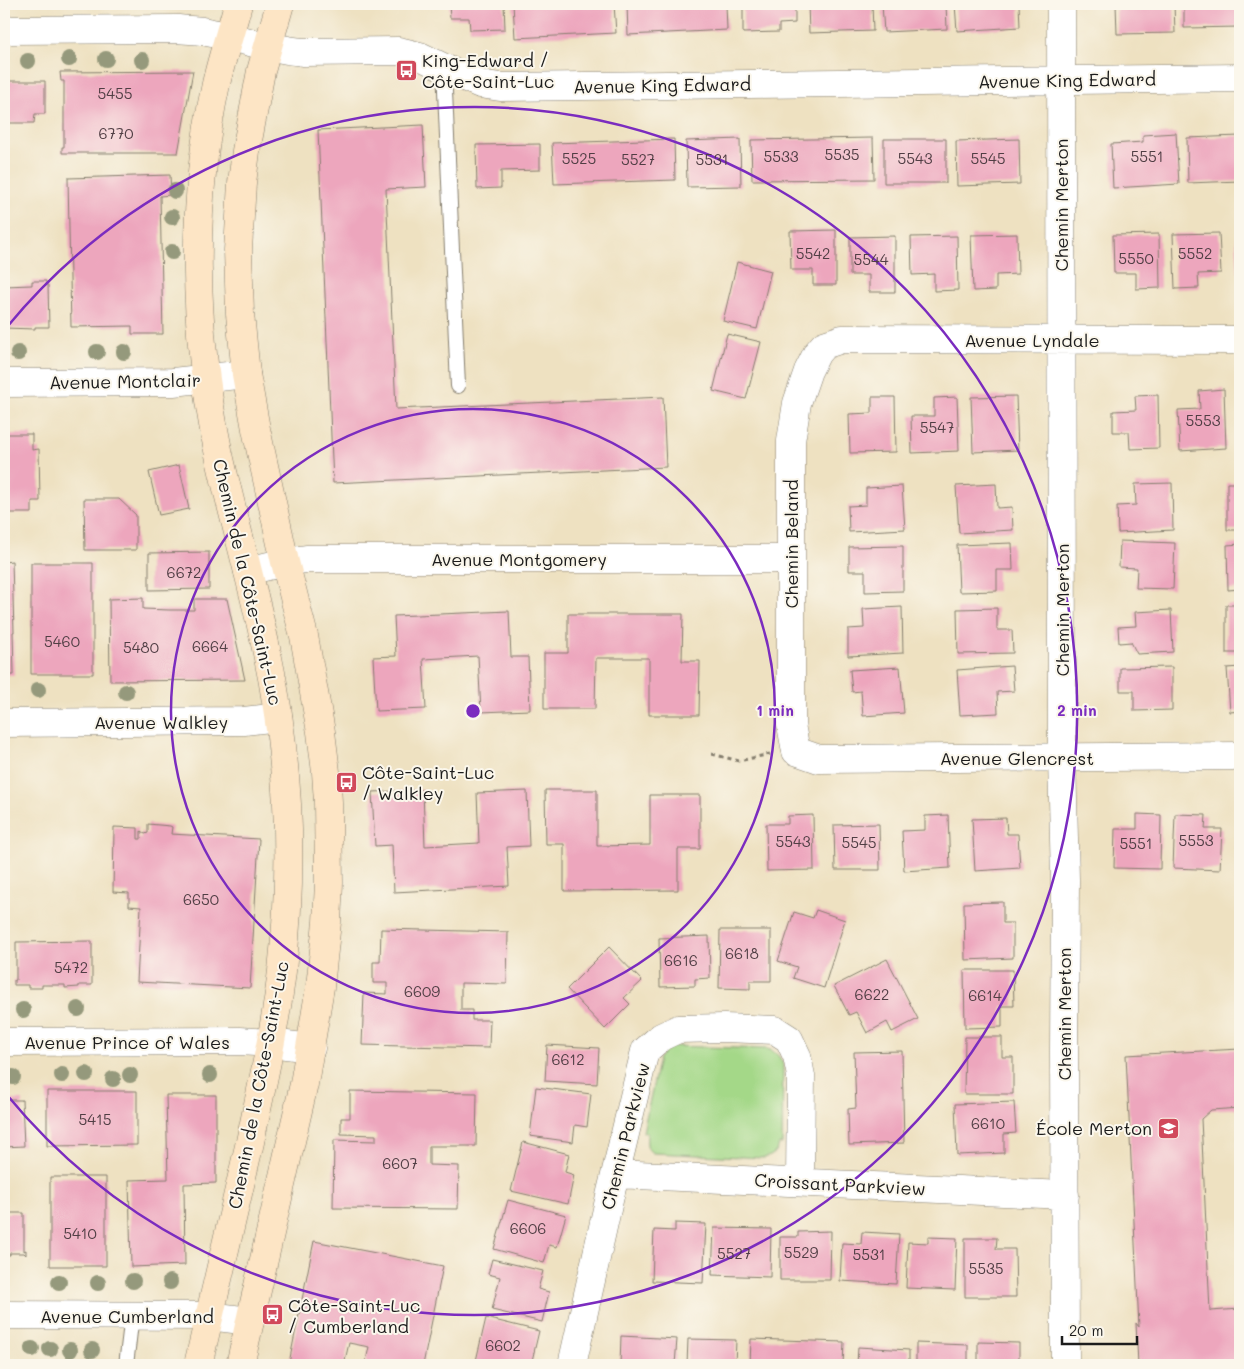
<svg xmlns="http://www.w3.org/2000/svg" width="1244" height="1369" font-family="Mali,sans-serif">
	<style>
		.green { fill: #a4d888; stroke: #607a52 }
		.building { fill: #eda6bd }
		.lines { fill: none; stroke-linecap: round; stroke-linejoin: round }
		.lane-casing { stroke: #857e6e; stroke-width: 16 }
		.street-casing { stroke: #857e6e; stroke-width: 29 }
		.secondary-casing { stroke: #857e6e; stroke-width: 29 }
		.path { stroke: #857e6e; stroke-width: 3; stroke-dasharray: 4 4; stroke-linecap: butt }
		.lane { stroke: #fff; stroke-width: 14 }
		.street { stroke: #fff; stroke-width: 28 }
		.secondary { stroke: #fde5c5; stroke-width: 28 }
		.tree { fill: #95997b }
		.ring { fill: none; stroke: #7b2cbf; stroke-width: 2.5 }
		.labels { text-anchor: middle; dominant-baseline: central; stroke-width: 4; stroke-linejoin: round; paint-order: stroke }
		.number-label { font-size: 15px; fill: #503e44 }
		.poi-label { font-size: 18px; fill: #1c1c1c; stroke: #fbf7ec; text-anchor: start }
		.street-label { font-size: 18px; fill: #1c1c1c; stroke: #fbf7ec }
		.centre { fill: #7b2cbf; stroke: #fbf7ec; stroke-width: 2.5 }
		.ring-label { font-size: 15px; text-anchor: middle; font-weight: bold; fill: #7b2cbf; stroke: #fbf7ec; stroke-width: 4; stroke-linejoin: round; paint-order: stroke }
	</style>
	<rect width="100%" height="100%" fill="#fbf7ec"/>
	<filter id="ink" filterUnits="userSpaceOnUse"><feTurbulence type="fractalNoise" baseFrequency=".02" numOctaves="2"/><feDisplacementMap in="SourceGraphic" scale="10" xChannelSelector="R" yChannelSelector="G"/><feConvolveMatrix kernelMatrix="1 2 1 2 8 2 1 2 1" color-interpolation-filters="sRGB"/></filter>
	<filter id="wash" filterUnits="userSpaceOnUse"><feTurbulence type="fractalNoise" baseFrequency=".0096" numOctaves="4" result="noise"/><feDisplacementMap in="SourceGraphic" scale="20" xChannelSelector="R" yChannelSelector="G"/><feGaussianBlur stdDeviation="1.12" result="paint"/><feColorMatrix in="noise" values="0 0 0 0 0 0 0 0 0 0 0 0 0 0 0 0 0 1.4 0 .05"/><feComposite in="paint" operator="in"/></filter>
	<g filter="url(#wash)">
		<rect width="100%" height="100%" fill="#eee1c1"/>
		<path class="green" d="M671,1046L767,1049C775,1051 779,1056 783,1063L782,1144H779C777,1152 773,1156 764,1158L653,1153C645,1149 647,1142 647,1133L643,1132L659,1058Z"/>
		<g id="blocks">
			<path class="building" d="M449,4H504L505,29L470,30L469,18H450Z
				M513,4H614L616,33L515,38Z
				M627,4H726L727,30L628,35Z
				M743,4H795V23L779,24V32L743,33Z
				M808,4H872L873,31L809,33Z
				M882,4H946L947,29L884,32Z
				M955,4H1019L1020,27L957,31Z
				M1116,4H1174L1175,33L1117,34Z
				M1184,4H1240V27L1184,28Z
				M193,71L178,153H62V147H64V81H61L60,72Z
				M4,81H45V114H35L34,123H4Z
				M423,125L426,187L386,189L396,409L663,397L666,467L333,483L318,130Z
				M1176,133L1179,184L1113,188L1111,144L1143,142V135Z
				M1240,136V181L1188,183L1187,138Z
				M873,138L874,179L752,180L751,140Z
				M674,139L675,180L554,184L552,143Z
				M740,139L741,186L687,187L686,141Z
				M884,139H946V183H884Z
				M1019,139L1020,184L957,186L956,141Z
				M540,144V170L501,171V188L477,189L476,145Z
				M170,175L171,195L160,196L163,334H132V326L71,327L68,178Z
				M836,230V285H813V270H791L790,231Z
				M1219,233L1221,273L1198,274L1199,288L1175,289L1173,234Z
				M1017,234L1018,274L996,275V290L973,291L971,235Z
				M1159,234L1160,288L1136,289V273H1114L1113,235Z
				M1240,234V273H1238L1236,235Z
				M895,236V292H869V275H850V237Z
				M957,236L958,290L934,291V274L912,275L911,237Z
				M737,262L771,271L757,329L723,321Z
				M32,281H46V285H48L49,327H35V329L4,328V286L32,285Z
				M727,334L761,342L746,399L713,391Z
				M1224,389L1226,448L1180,451L1178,410L1200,409L1199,391Z
				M1158,395L1159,448L1130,449L1129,432H1113V411L1136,410L1135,396Z
				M1016,396L1018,450L973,452L971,397Z
				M872,397H895L896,452L850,453L849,414L872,413Z
				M957,397L959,451L912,453L911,416H934V398Z
				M4,434H32V450L39,449L40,501H32V513H4Z
				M179,465L189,509L159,515L149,472Z
				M1172,483L1173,530L1118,533L1117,506L1136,505L1135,484Z
				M1227,483H1240V530H1227Z
				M996,484L997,508L1012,507L1013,530L959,533L956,486Z
				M902,486L905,529L849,532L848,506L866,505V488Z
				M84,499H119L136,515V550H85Z
				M1120,541L1175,543L1173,589L1136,588L1137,568L1119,567Z
				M1012,543L1013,570H997V591L959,592L957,545Z
				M1240,544V589L1228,590L1227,545Z
				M903,546V591L865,592V571H849V547Z
				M209,552V589L149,590V553Z
				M12,561L14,632H13L14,675H4V562Z
				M31,563H93V674H31Z
				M143,598V609L169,610H194V599H227L245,680L110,681L109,599Z
				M1226,605H1240V653H1226Z
				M902,607L903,653L848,656V629L864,628L863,609Z
				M997,608V630H1012L1013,653L958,654L957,609Z
				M1171,610L1173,652L1137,654L1131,642L1119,643L1118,627L1136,626L1135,612Z
				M509,611L511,657H528L530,710L481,712L478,656L423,659L426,709L376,711L373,657L396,656L394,616Z
				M568,614H683L682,661H700L699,715H649V658H596L595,709H544V653H568Z
				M1012,666L1014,691L997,692L998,713L960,715L957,670Z
				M900,667L904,713L863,716L861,691L852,692L850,670Z
				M1172,667V710L1134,711V691H1120V668Z
				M1240,667V711L1230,712L1227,668Z
				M423,790L425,846L479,843L477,793L527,791L529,846L507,847L509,886L394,892L392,845L375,846L372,792Z
				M545,790H597V846L650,845V795H700V849H678V890L564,891V844H546Z
				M1137,814L1161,815L1160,869L1114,868L1115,829H1137Z
				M1175,814L1206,815L1205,829H1222L1220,870L1173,868Z
				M813,815L814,870L767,871L766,824H788V816Z
				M948,815L950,868L904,871L902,831L925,830V816Z
				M1006,818L1007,834H1018L1020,868L975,871L972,819Z
				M148,824L170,826L172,827L171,834L259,839L250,988L137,982L141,907L129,906V893L113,892L114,827L138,828V839H141V831L145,834L148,833Z
				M879,824L880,870H835L834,825Z
				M1237,832H1240V869H1238Z
				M1003,902V923H1013V958L965,960L964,903Z
				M816,910L845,920L824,988L793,978L797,967L778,961L794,912L813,918Z
				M381,929L508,932L507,984L461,983V1010H472V1020H490L489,1048L362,1045L364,993L387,994V983H373V962H380Z
				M720,930H771V981H750V989L719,988Z
				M709,936L710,978L695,979V986L660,987L659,938Z
				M92,941V985H79V987L65,988V985H42V988H28V985H14V980H16V942Z
				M609,947L642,981L624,998L630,1004L605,1029L567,989Z
				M887,959L918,1019L892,1032L887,1022L867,1033L856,1012L849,1015L834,986Z
				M964,970H1013L1014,1006H1002V1027L965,1028Z
				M965,1037H1002V1057H1013V1094H964Z
				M547,1045L599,1048L597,1084L545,1081Z
				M1240,1049V1108L1211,1110L1201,1119L1210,1311L1240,1309V1365H1138L1136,1323L1139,1327L1126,1055Z
				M902,1051L904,1143L849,1145L848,1109L856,1108L854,1052Z
				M536,1087L591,1094L587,1127L575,1125L573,1142L530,1136Z
				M47,1091H137V1145L47,1146Z
				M350,1091L477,1093L476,1146H429V1165L459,1166L458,1209L333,1208L334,1140L376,1141V1135L341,1134V1118H350Z
				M166,1095H216V1183L184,1184L185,1265L131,1267L129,1180L168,1179Z
				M4,1100H22L24,1146L4,1147Z
				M1014,1102L1016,1133L1004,1134V1153L957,1155L955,1104Z
				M523,1142L569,1154L565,1172L574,1175L568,1204L511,1191Z
				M50,1177H106V1266H50Z
				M508,1200L566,1215L557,1247L549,1245L544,1263L494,1249Z
				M4,1213H24V1251L26,1250V1255L24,1253H10V1255H4Z
				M675,1223L706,1224L703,1283L652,1281L654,1230L675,1231Z
				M714,1228L771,1229L770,1277L712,1275Z
				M831,1231L830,1280H780V1237H798V1232Z
				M862,1232L899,1234L896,1284L840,1281L842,1243L861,1244Z
				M928,1237L957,1238L955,1290L906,1288L908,1242L928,1243Z
				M965,1238H997L996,1249H1015L1016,1297H965Z
				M314,1241L443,1266L423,1365H365L369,1347L349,1343L344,1365H302L289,1363Z
				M492,1259L543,1271L538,1289L549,1292L542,1322L492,1310L500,1277L488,1274Z
				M486,1318L539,1331L531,1365H475Z
				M621,1336L677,1339L675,1365H620Z
				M688,1339L736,1340L735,1365H687Z
				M751,1339L844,1342L843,1365H750Z
				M978,1342L1019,1343V1365H978Z
				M916,1343L968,1345V1365H916Z
				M858,1347L909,1350V1365H857Z"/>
		</g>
	</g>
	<g filter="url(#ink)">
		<use href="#blocks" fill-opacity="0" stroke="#857e6e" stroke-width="1"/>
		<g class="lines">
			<defs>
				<path id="lane" d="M444,68L458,386
					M126,1365L132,1315"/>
				<path id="street" d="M1061,4L1062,758L1065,880L1064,1052L1065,1365
					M4,30L178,29C186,30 194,30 202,31C236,37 267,49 303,52L399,51L420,56L457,74L480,84L500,87L1240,78
					M1240,340L842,339L824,345L817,353L808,371L797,403L791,441V725L796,751L819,759L1240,756
					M4,383L173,382L246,374
					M248,571L285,562L306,559H791
					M4,723L244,721L278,717
					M4,1042L240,1041L270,1043L311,1048
					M616,1174L1065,1195
					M4,1315L209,1316L250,1321
					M572,1365L610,1196L645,1051L661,1037L678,1029L724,1028L775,1030L789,1039L797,1056L801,1076L800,1182"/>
				<path id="secondary" d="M198,1365C215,1291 233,1217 250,1142C262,1085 275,1029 282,971C288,916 290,860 287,804C284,754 278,703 267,653C253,585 233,518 218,450C193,330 190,204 216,84C222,57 231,31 238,4
					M240,1365L304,1084L320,987L327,922L329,883L328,802L326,772L321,732L304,636L285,562L256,429L246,374L240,314L238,250L242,183L246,151L261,71L280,4"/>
			</defs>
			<use href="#lane" class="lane-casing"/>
			<use href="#street" class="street-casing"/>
			<use href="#secondary" class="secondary-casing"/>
			<path class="path" d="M712,754L739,761L770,754"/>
			<use href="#lane" class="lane"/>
			<use href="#street" class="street"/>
			<use href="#secondary" class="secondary"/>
		</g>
		<g class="tree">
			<circle cx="69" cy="59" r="8"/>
			<circle cx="106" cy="59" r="8"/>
			<circle cx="142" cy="60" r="8"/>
			<circle cx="28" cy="61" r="8"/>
			<circle cx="175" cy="191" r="8"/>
			<circle cx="172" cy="217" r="8"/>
			<circle cx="172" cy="252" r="8"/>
			<circle cx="97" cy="352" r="8"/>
			<circle cx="124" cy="352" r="8"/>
			<circle cx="18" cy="353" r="8"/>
			<circle cx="38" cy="690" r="8"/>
			<circle cx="126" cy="692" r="8"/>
			<circle cx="78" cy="1009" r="8"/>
			<circle cx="23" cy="1010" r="8"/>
			<circle cx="86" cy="1074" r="8"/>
			<circle cx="62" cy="1075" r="8"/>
			<circle cx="130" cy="1075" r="8"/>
			<circle cx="210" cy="1075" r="8"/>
			<circle cx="13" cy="1077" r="8"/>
			<circle cx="113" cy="1079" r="8"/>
			<circle cx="133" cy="1281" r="8"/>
			<circle cx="59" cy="1282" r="8"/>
			<circle cx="170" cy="1282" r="8"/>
			<circle cx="98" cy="1283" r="8"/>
			<circle cx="32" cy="1349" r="8"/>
			<circle cx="50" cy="1349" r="8"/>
			<circle cx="70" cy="1350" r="8"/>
			<circle cx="92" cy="1350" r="8"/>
		</g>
	</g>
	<g class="ring">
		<circle cx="473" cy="711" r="302"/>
		<path d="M7 327A604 604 0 1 1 7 1095"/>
	</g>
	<defs>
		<symbol id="bus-square" viewBox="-11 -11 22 22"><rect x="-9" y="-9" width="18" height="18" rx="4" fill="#d1495b" stroke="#fbf7ec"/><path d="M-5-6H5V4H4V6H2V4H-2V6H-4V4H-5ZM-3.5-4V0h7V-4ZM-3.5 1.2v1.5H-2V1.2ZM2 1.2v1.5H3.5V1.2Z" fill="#fff"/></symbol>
		<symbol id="school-square" viewBox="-11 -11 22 22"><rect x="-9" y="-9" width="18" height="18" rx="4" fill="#d1495b" stroke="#fbf7ec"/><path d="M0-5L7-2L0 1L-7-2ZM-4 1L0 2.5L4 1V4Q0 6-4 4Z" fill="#fff"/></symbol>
	</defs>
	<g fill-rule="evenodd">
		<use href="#bus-square" x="394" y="58" width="25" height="25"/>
		<use href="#bus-square" x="334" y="770" width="25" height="25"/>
		<use href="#school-square" x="1156" y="1116" width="25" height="25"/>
		<use href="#bus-square" x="260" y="1302" width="25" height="25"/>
	</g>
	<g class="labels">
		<g class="number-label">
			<text x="115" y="93">5455</text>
			<text x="116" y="133">6770</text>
			<text x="842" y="154">5535</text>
			<text x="781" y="156">5533</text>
			<text x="1147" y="156">5551</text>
			<text x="579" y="158">5525</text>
			<text x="915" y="158">5543</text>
			<text x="988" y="158">5545</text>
			<text x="638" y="159">5527</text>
			<text x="712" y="159">5531</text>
			<text x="813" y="253">5542</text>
			<text x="1195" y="253">5552</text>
			<text x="1136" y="258">5550</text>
			<text x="871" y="259">5544</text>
			<text x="1203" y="420">5553</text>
			<text x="937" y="427">5547</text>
			<text x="184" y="572">6672</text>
			<text x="62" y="641">5460</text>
			<text x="210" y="646">6664</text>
			<text x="141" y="647">5480</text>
			<text x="1196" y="840">5553</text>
			<text x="793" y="841">5543</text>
			<text x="859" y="842">5545</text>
			<text x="1136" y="843">5551</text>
			<text x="201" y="899">6650</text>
			<text x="742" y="953">6618</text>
			<text x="681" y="960">6616</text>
			<text x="71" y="967">5472</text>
			<text x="422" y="991">6609</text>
			<text x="872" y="994">6622</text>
			<text x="985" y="995">6614</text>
			<text x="568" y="1059">6612</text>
			<text x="95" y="1119">5415</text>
			<text x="988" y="1123">6610</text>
			<text x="400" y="1163">6607</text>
			<text x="528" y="1228">6606</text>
			<text x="80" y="1233">5410</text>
			<text x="801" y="1252">5529</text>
			<text x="734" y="1253">5527</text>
			<text x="869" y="1254">5531</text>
			<text x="986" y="1268">5535</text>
			<text x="503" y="1345">6602</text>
		</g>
		<g class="poi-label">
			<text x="422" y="60">King-Edward /<tspan x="422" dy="21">Côte-Saint-Luc</tspan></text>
			<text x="362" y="772">Côte-Saint-Luc<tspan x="362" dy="21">/ Walkley</tspan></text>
			<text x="1152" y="1128" text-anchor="end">École Merton</text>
			<text x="288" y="1305">Côte-Saint-Luc<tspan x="288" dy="21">/ Cumberland</tspan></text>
		</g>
		<g class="street-label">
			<text transform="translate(1067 80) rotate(-1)">Avenue King Edward</text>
			<text transform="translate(662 85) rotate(-1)">Avenue King Edward</text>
			<text transform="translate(1061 205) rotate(-90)">Chemin Merton</text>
			<text x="1032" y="340">Avenue Lyndale</text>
			<text transform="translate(125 381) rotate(-1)">Avenue Montclair</text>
			<text transform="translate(791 544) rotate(-90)">Chemin Beland</text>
			<text x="519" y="559">Avenue Montgomery</text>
			<text transform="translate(248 582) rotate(77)">Chemin de la Côte-Saint-Luc</text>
			<text transform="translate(1062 610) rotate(-90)">Chemin Merton</text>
			<text x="161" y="722">Avenue Walkley</text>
			<text x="1017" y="758">Avenue Glencrest</text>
			<text transform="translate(1064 1014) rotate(-90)">Chemin Merton</text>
			<text x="127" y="1042">Avenue Prince of Wales</text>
			<text transform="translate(258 1085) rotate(-79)">Chemin de la Côte-Saint-Luc</text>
			<text transform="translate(625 1136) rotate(-76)">Chemin Parkview</text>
			<text transform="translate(840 1184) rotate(3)">Croissant Parkview</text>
			<text x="127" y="1316">Avenue Cumberland</text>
		</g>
	</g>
	<circle cx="473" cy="711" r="8" class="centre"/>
	<g class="ring-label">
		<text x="775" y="716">1 min</text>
		<text x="1077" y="716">2 min</text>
	</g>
	<rect width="1244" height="1369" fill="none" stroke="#fbf7ec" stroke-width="20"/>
	<path d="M1062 1336v8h75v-8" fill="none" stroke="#1c1c1c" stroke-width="2.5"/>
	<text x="1069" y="1336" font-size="15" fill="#1c1c1c" stroke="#fbf7ec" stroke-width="4" paint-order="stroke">20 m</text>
</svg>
